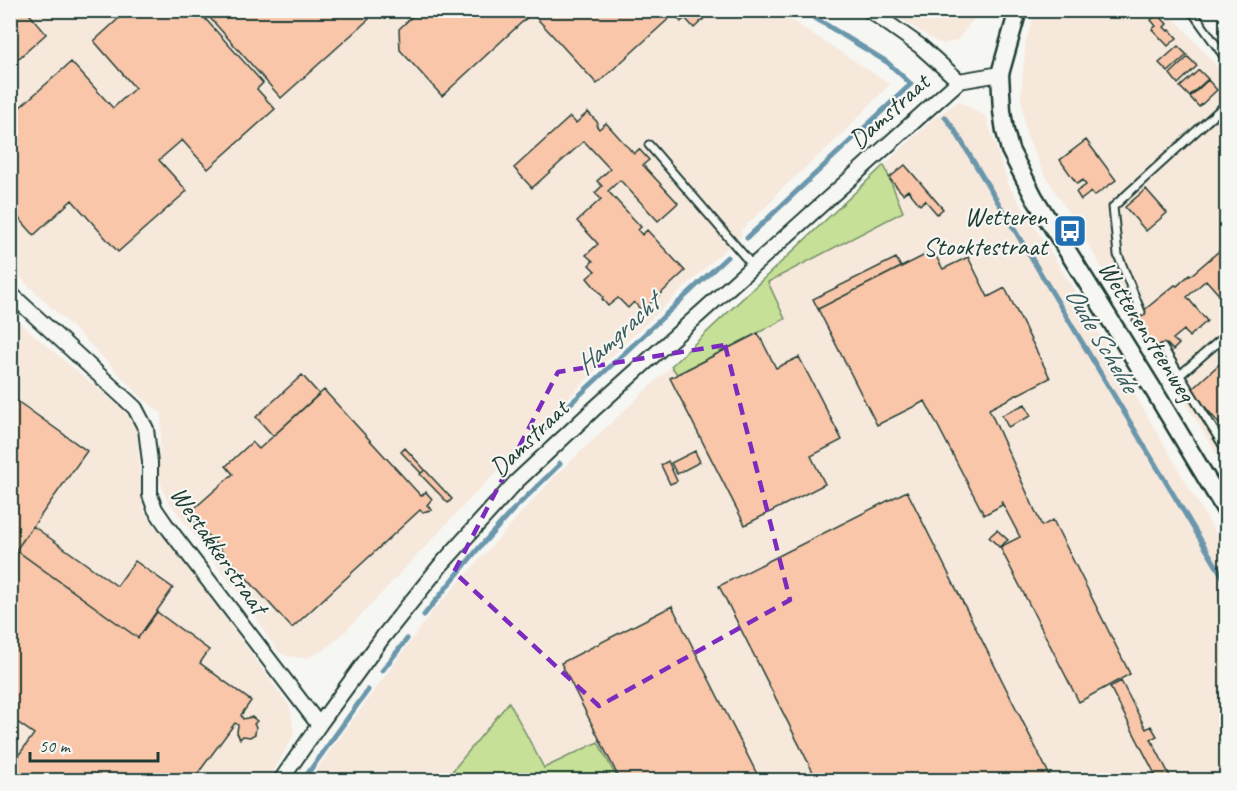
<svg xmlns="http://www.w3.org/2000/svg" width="1237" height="791" font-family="Caveat,sans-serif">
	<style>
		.built { fill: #f7e8dc }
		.green { fill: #c6e097; stroke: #728e66; stroke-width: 1.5 }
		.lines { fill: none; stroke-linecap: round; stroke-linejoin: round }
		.stream { stroke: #6b97ac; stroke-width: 5 }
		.building { fill: #f9c6aa; stroke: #1f3d34; stroke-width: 1.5 }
		.service-casing { stroke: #1f3d34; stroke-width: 11 }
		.minor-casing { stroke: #1f3d34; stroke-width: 18 }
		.tertiary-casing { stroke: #1f3d34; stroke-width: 21 }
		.service { stroke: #f6f6f2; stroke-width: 7 }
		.minor { stroke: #f6f6f2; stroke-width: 14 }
		.tertiary { stroke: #f6f6f2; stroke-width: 16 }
		.marked { fill: none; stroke: #7b2cbf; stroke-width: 4.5; stroke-dasharray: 12 8; stroke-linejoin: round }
		.labels { text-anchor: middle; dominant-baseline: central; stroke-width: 4.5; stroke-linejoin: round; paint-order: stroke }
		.street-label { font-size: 26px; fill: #1f3d34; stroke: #f6f6f2 }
		.poi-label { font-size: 26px; fill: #1f3d34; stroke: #f6f6f2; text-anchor: end }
		.water-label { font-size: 27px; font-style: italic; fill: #385b5c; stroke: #f6f6f2 }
	</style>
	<rect width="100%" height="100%" fill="#f6f6f2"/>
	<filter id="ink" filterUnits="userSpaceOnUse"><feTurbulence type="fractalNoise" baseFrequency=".0167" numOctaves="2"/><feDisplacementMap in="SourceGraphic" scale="12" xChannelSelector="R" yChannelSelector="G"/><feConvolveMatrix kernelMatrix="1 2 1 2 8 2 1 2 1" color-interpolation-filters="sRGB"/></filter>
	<g filter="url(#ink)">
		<path class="built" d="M10,11H777L890,84L835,141L775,195L776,197L740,231L742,235L719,255L585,381L472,497L343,634L324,650L306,658L286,656L278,651L264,632L265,631L255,615L166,498L158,476L162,414L139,395L90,344L11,269Z
			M889,11H979L973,20L957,40L944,44L935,41Z
			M1036,11H1168L1226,77V469L1044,173L1026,134L1021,95L1026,40Z
			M959,101L986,117L1009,186L1073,288L1226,551V780H307L314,773L432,612L556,475L934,118Z
			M10,314L35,336L124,410L137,430L141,489L144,511L156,528L183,560L290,707L294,734L269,780H11Z"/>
		<path class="green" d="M884,165L903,212L768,282L785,319L677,374L671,366Z
			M509,702L544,768L598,742L618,780H445Z"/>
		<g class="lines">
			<path class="stream" d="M945,117L954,129L1226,582
				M747,238L911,84L887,62L802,10
				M540,439L537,435L727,257
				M424,615L478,549L512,511L560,464L559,463
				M382,671L407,639
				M303,780L368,690"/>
		</g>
		<path class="building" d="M10,10H26L46,34L10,66Z
			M128,10H193L197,15L200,13L263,83L257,89L275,109L208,169L182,140L159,160L187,191L118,252L72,200L34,235L10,208V116L71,62L113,108L135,88L94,41Z
			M203,10H361L369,19L281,98Z
			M419,10H713L694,28L685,18L681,22L674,14L597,84L532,13L442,96L400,50L399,29Z
			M1158,14L1167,24L1164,27L1168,31L1170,30L1177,38L1168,46L1152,29L1156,26L1151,20Z
			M1178,46L1187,55L1168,72L1159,63Z
			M1188,57L1197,66L1178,84L1170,74Z
			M1199,70L1208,79L1189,96L1180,87Z
			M1208,80L1217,90L1199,107L1190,97Z
			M588,112L598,123L596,125L599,129L606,123L634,154L639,149L649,160L643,165L678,203L658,221L620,180L608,191L641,227L638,230L642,235L647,230L685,271L642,311L634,302L628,308L618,298L608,306L602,299L603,297L587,278L595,271L589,265L593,261L586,255L598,244L577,221L601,199L595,193L602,186L597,181L610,169L584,141L532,188L514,168L570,117L576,123Z
			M1086,140L1116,180L1094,196L1091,192L1081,200L1076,192L1086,185L1083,180L1077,184L1060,160Z
			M905,165L943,209L937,214L925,200L920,205L908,190L903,194L889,178Z
			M1146,189L1167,213L1146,231L1125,207Z
			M1226,245V295L1222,298L1206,280L1187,297L1207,321L1189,337L1184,330L1173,339L1179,344L1173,350L1167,344L1159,352L1132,320L1175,285L1177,286L1189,275L1190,276Z
			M933,251L943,269L968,257L988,297L1005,288L1050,378L989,409L1042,526L1053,520L1130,674L1079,702L1000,547L1020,537L1001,501L1002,505L984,515L925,401L877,425L818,309Z
			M896,258L901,267L818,309L813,299Z
			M758,333L776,368L799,357L842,440L811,456L825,484L745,525L670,378Z
			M1226,358V432L1191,390Z
			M302,375L319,394L273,436L256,417Z
			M324,390L421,496L426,492L432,499L427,505L432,510L422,512L420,510L292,628L188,514L233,474L226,466L252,442L259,449Z
			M10,396L87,451L16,550L138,638L157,612L209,650L200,663L251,701L241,715L243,719L252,717L257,721L254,724L256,727L255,734L250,737L243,736L240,739L237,732L238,725L235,723L193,780H10V767L34,734L10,717Z
			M10,396L87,451L16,550L138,638L157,612L209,650L200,663L251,701L241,715L243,719L252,717L257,721L254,724L256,727L255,734L250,737L243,736L240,739L237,733L238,725L235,723L193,780H10V767L34,734L10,717Z
			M1025,404L1031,416L1008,427L1002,415Z
			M405,448L425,470L421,473L401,452Z
			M695,451L700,462L677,474L671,463Z
			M668,461L677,481L670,484L661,465Z
			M425,470L452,499L448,503L420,474Z
			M907,491L1052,780H817L719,586Z
			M33,526L117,586L135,561L173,588L138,638L16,550Z
			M997,530L1008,540L999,547L989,537Z
			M672,606L760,780H620L561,663Z
			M1121,681L1146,729L1151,726L1157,736L1151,739L1172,780H1158L1110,687Z"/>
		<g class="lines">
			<defs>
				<path id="service" d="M1191,10L1226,59
					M649,145L753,266
					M1141,312L1118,255L1113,207L1226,104
					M1163,348L1226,450
					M1180,375L1226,335"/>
				<path id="minor" d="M869,10L920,46L959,81
					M10,293L135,408L146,429L150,462V495L155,509L166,525L319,725
					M281,780L319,725L383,637L440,566L516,482L595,408L959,81L1000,74"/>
				<path id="tertiary" d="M1018,10L1000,74L1002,111L1005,131L1010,150L1034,197L1153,389L1226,511"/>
			</defs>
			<use href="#service" class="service-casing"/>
			<use href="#minor" class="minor-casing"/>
			<use href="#tertiary" class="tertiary-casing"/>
			<use href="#service" class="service"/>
			<use href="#minor" class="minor"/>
			<use href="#tertiary" class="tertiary"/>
		</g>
	</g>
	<path class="marked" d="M725,345L790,600L599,706L454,572L558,372Z"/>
	<defs>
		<symbol id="bus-square" viewBox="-11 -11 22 22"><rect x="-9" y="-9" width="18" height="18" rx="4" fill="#1f6fb2" stroke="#f6f6f2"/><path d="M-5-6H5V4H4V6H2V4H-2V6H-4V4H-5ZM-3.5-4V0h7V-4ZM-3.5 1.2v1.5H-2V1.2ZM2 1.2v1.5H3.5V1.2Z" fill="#fff"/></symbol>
	</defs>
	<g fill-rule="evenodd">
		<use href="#bus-square" x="1051" y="212" width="38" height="38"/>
	</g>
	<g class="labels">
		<g class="street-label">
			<text transform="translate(889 111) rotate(-42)">Damstraat</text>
			<text transform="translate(1147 331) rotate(58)">Wetterensteenweg</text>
			<text transform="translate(529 438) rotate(-44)">Damstraat</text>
			<text transform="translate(219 550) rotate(55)">Westakkerstraat</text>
		</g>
		<g class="poi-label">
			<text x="1047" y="216">Wetteren<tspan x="1047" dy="30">Stooktestraat</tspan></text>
		</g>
		<g class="water-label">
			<text transform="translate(617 334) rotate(-43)">Hamgracht</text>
			<text transform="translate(1102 339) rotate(59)">Oude Schelde</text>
		</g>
	</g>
	<rect width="1237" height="791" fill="none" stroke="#f6f6f2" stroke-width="36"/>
	<rect x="18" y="18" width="1201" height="755" fill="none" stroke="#1f3d34" stroke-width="2" filter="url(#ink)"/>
	<path d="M30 752v9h128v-9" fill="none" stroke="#1f3d34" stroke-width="3"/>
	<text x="39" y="752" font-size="18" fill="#1f3d34" stroke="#f6f6f2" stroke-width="4.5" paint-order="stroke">50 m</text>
</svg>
